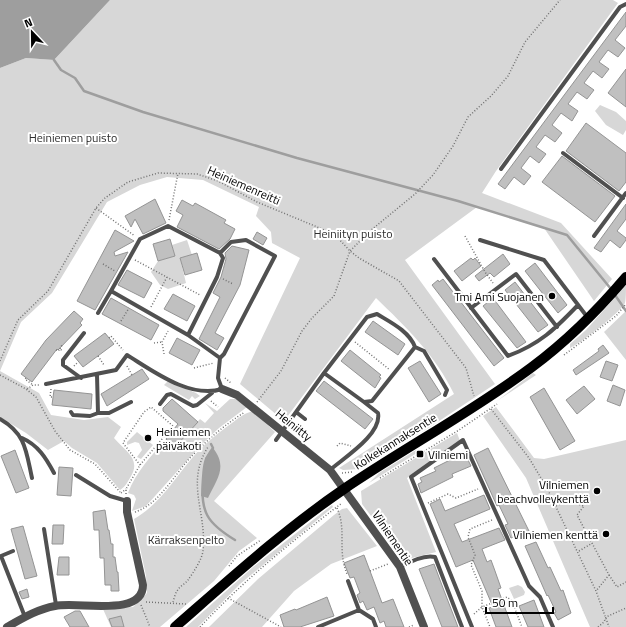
<svg xmlns="http://www.w3.org/2000/svg" width="626" height="627" font-family="'Titillium Web',sans-serif">
	<style>
		.green { fill: #d7d7d7 }
		.water { fill: #9e9e9e }
		.lines { fill: none; stroke-linecap: round; stroke-linejoin: round }
		.stream { stroke: #9e9e9e; stroke-width: 2.5 }
		.building { fill: #c0c0c0; stroke: #949494 }
		.path { stroke: #727272; stroke-width: 1.5; stroke-dasharray: 1 2; stroke-linecap: butt }
		.lane { stroke: #505050; stroke-width: 4 }
		.street { stroke: #505050; stroke-width: 8 }
		.primary { stroke: #000; stroke-width: 10 }
		.poi-dot { fill: #000; stroke: #fff; stroke-width: 1.5 }
		.labels { text-anchor: middle; dominant-baseline: central; stroke-width: 4; stroke-linejoin: round; paint-order: stroke }
		.park-label { font-size: 12px; fill: #2e2e2e; stroke: #fff }
		.street-label { font-size: 12px; fill: #000; stroke: #fff }
		.poi-label { font-size: 12px; fill: #000; stroke: #fff; text-anchor: end }
	</style>
	<rect width="100%" height="100%" fill="#fff"/>
	<path class="green" d="M110,0H613L618,3L496,171L482,193L561,223L612,279L594,301L544,228L477,207L405,260L495,384L430,427L360,469L343,470L339,468L454,394C436,356 406,327 376,298L284,421L240,384L300,258L272,243L271,232L256,216L259,207L203,180L167,177L140,185L107,202L52,293L21,322L0,371L39,393L51,415L84,420L108,417L121,427L114,438C126,452 142,459 130,478C127,483 125,487 120,490L97,463L72,448L64,441L48,450L26,433L0,417V68L26,58L54,60Z
		M600,105L616,112L626,121V130L623,135L606,125L595,111Z
		M187,240L192,255L180,258L186,283L168,289L160,285L151,272L158,261L175,256L172,245Z
		M626,285C626,290 626,299 625,303C621,312 578,345 570,348V344L586,330Z
		M626,311V360L604,332Z
		M533,373L536,375L497,401Z
		M168,381L196,393L200,396L195,399L192,396L189,400L164,385Z
		M230,399H237L247,407L219,428L202,444L146,506L132,511L136,499L134,495L128,493C136,472 151,456 166,439L175,447L200,419L205,423L214,413L205,403L217,411Z
		M496,407L534,458L544,459L626,440V627H590L526,478L483,416Z
		M253,411L275,432L214,501L257,538L239,551L214,581L160,627H111L103,609L133,607L147,593L146,576L134,519C160,504 174,479 193,457C204,444 218,433 232,423C238,418 245,413 253,411Z
		M137,432L153,445L141,459L137,457L142,450L139,443L135,442L127,445V442Z
		M457,433L460,441L407,478L436,552L404,560L362,504L361,491Z
		M416,450L420,451L369,483L379,473Z
		M332,505L333,507L240,584L198,627H186L253,567Z
		M347,508L377,546L331,564L294,591L262,627H209L258,579L334,515L342,509Z
		M518,585L522,587L525,592L524,595L514,599L509,588Z"/>
	<path class="water" d="M0,0H110L54,60L26,58L0,68Z
		M213,448C228,467 217,479 208,498L201,496L205,458Z"/>
	<g class="lines">
		<path class="stream" d="M54,60L61,70L75,78L84,91L143,112L297,158L458,201L567,235L611,289
			M615,295L626,311
			M211,444L213,448C204,460 204,465 203,479C200,512 207,523 235,540"/>
	</g>
	<path class="building" d="M626,12V26L615,40L625,48L618,57L608,50L599,62L609,69L602,78L593,71L584,83L594,90L587,99L577,92L568,104L578,111L572,121L561,113L552,125L562,133L555,142L545,135L536,147L546,154L539,163L530,156L521,168L531,176L524,185L514,177L505,189L498,184Z
		M626,69V107L608,93Z
		M586,123L626,153V182L619,191L566,151Z
		M562,156L615,196L595,222L542,182Z
		M155,199L166,223L143,234L135,219L131,227L125,216Z
		M182,200L193,206L195,203L226,220L224,223L235,229L230,239L219,249L177,227L183,215L176,211Z
		M626,204V219L617,231L626,238V240L620,248L610,240L601,252L594,248Z
		M115,230L134,241L114,252L115,256L128,252L95,310L77,301Z
		M257,232L267,238L263,245L253,239Z
		M170,239L175,256L158,261L153,244Z
		M232,246L249,250L240,285L215,333L224,338L217,350L199,339L220,297L213,293L221,277L226,259L225,253Z
		M197,253L202,270L185,275L180,258Z
		M503,254L510,264L494,277L490,273L479,281L475,276Z
		M471,258L473,260L475,258L481,266L462,281L454,271Z
		M535,263L567,305L558,313L525,271Z
		M127,270L152,283L144,298L118,285Z
		M443,279L504,358L494,366L432,285L438,280L439,282Z
		M515,282L548,325L538,332L505,290Z
		M173,294L195,306L187,321L164,309Z
		M111,298L159,325L151,340L102,314Z
		M493,298L526,342L517,348L483,306Z
		M74,311L83,319L80,323L82,325L58,350L57,349L32,382L21,374L46,340Z
		M373,321L405,344L398,355L365,332Z
		M105,333L114,344L83,367L74,356Z
		M177,338L200,350L192,365L169,353Z
		M603,345L609,353L576,375L573,370L599,351L598,349Z
		M350,350L381,375L379,377L381,378L375,388L341,361Z
		M420,361L441,394L429,402L408,368Z
		M606,361L618,365L612,381L600,377Z
		M142,369L149,379L107,406L101,394Z
		M324,381L373,419L365,429L316,391Z
		M613,385L625,390L620,406L607,401Z
		M584,386L595,399L577,414L566,400Z
		M544,388L575,441L560,450L530,397Z
		M54,390L92,394L91,409L52,405Z
		M172,399L198,422L175,447L166,439L178,424L163,411V408Z
		M488,448L529,531L511,538L505,525L508,524L499,505L497,506L474,455Z
		M15,450L29,488L16,493L1,456Z
		M460,455L462,460L467,458L471,466L452,474L453,477L421,493L418,484L422,482L420,478L436,471L434,468Z
		M59,467L73,468L71,496L57,495Z
		M484,495L490,509L454,524L462,542L499,528L505,540L482,549L487,562L491,560L495,571L501,588L498,589L512,627H496L489,608L493,607L473,560L456,567L430,504L440,499L445,511Z
		M105,510L108,530H109L111,544H113V557H115L117,572H118L119,591H111V585H105L104,558H100L99,530H94L93,512Z
		M53,525H64L63,544H52Z
		M23,526L37,576L25,579L11,529Z
		M536,542L548,568L550,567L561,591L563,590L571,613L558,620L554,613L556,612L548,595L547,596L525,546Z
		M364,555L382,603L393,599L404,627H386L384,621L380,623L374,607L367,610L363,601L360,603L357,595L360,593L354,577L350,578L344,563Z
		M59,557H69V575H57Z
		M434,564L443,588L458,627H442L419,569Z
		M27,589L29,597L22,599L19,592Z
		M327,597L334,616L300,627H284L280,615L295,609L296,610Z
		M534,600L544,627H528L519,606Z
		M75,611H80L89,627H70L64,617Z
		M121,616L124,627H112L109,619Z"/>
	<g class="lines">
		<path class="path" d="M96,208L135,236
			M169,220L178,173
			M465,236L485,272L493,283
			M135,260L200,295
			M103,264L115,271
			M223,279L233,284
			M151,307L167,277
			M121,321L129,308
			M109,338L111,336L123,350
			M355,342L390,370
			M154,343L162,342
			M60,349L62,345
			M56,350L58,351L60,349L63,351
			M164,354L162,342L168,331
			M564,355L616,316L626,304
			M98,356L104,365
			M0,361L18,320L48,291L96,208L105,198L128,182L158,173L197,174L218,181L257,202L322,229L338,238L350,251L359,258L399,281L466,368L474,396
			M74,366L78,362
			M127,366L132,375
			M194,368L214,363
			M0,375L26,389L36,397L55,431L70,450L95,464L120,492
			M26,378L25,379L33,385
			M225,378L231,383
			M27,389L33,385H40
			M51,389L50,397H53
			M211,401L218,407
			M257,402L281,371L302,331L312,318L334,296L350,251L370,231L415,194L433,175L453,146L468,117L491,96L508,76L525,42L560,0
			M491,409L529,458L547,488L596,591L609,627
			M337,446L340,443L351,446
			M342,473L352,472
			M380,478L459,430L497,404
			M121,493L126,489
			M126,494V489L140,465L173,426L151,407L144,412L123,443L140,465
			M428,503L448,494L456,498L478,489
			M556,505L572,502L584,506L577,515L609,575L596,591
			M337,508C347,530 337,550 347,574
			M135,512C159,504 173,477 189,459C206,441 224,425 245,412
			M492,520L470,529L468,537L475,555L471,565L482,591V607L507,597L512,601L522,627
			M579,551L591,544
			M229,566L237,556L261,540
			M370,571L388,564
			M609,575L617,587L626,582
			M228,598L281,627
			M146,602L186,604
			M173,602C174,599 175,594 177,591C180,586 185,584 188,580C193,573 203,558 203,550C207,512 185,483 208,447
			M141,605L150,627
			M474,614L482,607L490,627
			M200,627C243,581 292,541 342,503
			M409,627L414,625
			M598,627L604,622L606,617L626,608"/>
		<path class="lane" d="M563,153L623,198
			M501,169L620,7L626,4
			M594,236L626,193
			M480,240L544,260L588,318
			M434,259L508,356C540,344 555,329 578,305
			M471,308L516,274L557,327
			M98,313L111,291
			M188,335L217,277L223,258L220,253L168,226L140,239L111,291L188,335L220,358
			M415,347L424,351L447,390L445,395
			M97,375L98,413H109L131,402
			M81,378L63,365V360L84,333
			M46,384L116,370L127,355C153,371 190,399 222,389L218,378L220,358L224,354L275,256L246,240L231,242L220,253
			M160,404L167,395L171,394L193,406L197,405L212,393
			M71,412L73,415L90,416L98,413
			M296,412L305,419
			M0,419C26,434 26,451 32,478
			M22,438C38,445 46,458 54,473
			M276,440L324,373L367,317L377,314C390,322 409,331 415,347L372,401L364,402L324,373
			M330,470C345,457 382,434 378,413L364,402
			M76,475L110,496L127,501
			M44,529L56,605
			M13,551L1,556L25,617
			M400,567C409,562 424,554 435,557L462,627
			M348,581L359,610
			M318,627L359,610L373,619L376,627
			M472,627L411,477L463,440L529,586L540,597L553,627"/>
		<path class="street" d="M222,389L237,395L330,470L400,567L424,627
			M7,627C23,618 38,609 55,606C78,601 143,618 143,585L127,512V501"/>
		<path class="primary" d="M175,627C230,579 284,530 344,489C406,447 472,412 532,367C567,341 598,310 626,277"/>
	</g>
	<g class="poi-dot">
		<circle cx="552" cy="296" r="4"/>
		<circle cx="148" cy="438" r="4"/>
		<rect x="416" y="450" width="8" height="8" rx="2"/>
		<circle cx="597" cy="491" r="4"/>
		<circle cx="606" cy="534" r="4"/>
	</g>
	<g class="labels">
		<g class="park-label">
			<text x="73" y="137">Heiniemen puisto</text>
			<text x="353" y="233">Heiniityn puisto</text>
			<text x="186" y="539">Kärraksenpelto</text>
		</g>
		<g class="street-label">
			<text transform="translate(244 185) rotate(24)">Heiniemenreitti</text>
			<text transform="translate(294 425) rotate(39)">Heiniitty</text>
			<text transform="translate(395 441) rotate(-32)">Kolkekannaksentie</text>
			<text transform="translate(393 538) rotate(56)">Vilniementie</text>
		</g>
		<g class="poi-label">
			<text x="544" y="296">Tmi Ami Suojanen</text>
			<text x="156" y="431" text-anchor="start">Heiniemen<tspan x="156" dy="14">päiväkoti</tspan></text>
			<text x="428" y="454" text-anchor="start">Vilniemi</text>
			<text x="589" y="484">Vilniemen<tspan x="589" dy="14">beachvolleykenttä</tspan></text>
			<text x="598" y="534">Vilniemen kenttä</text>
		</g>
	</g>
	<g transform="translate(32 32) rotate(338)" stroke="#ffffff" stroke-width="3" paint-order="stroke">
	<path d="M0-3L7 15L0 10L-7 15Z" fill="#000000"/>
	<text y="-6" font-size="11" font-weight="bold" text-anchor="middle" fill="#000000">N</text>
	</g>
	<path d="M486 607v6h67v-6" fill="none" stroke="#000000" stroke-width="2"/>
	<text x="492" y="607" font-size="12" fill="#000000" stroke="#ffffff" stroke-width="3" paint-order="stroke">50 m</text>
</svg>
